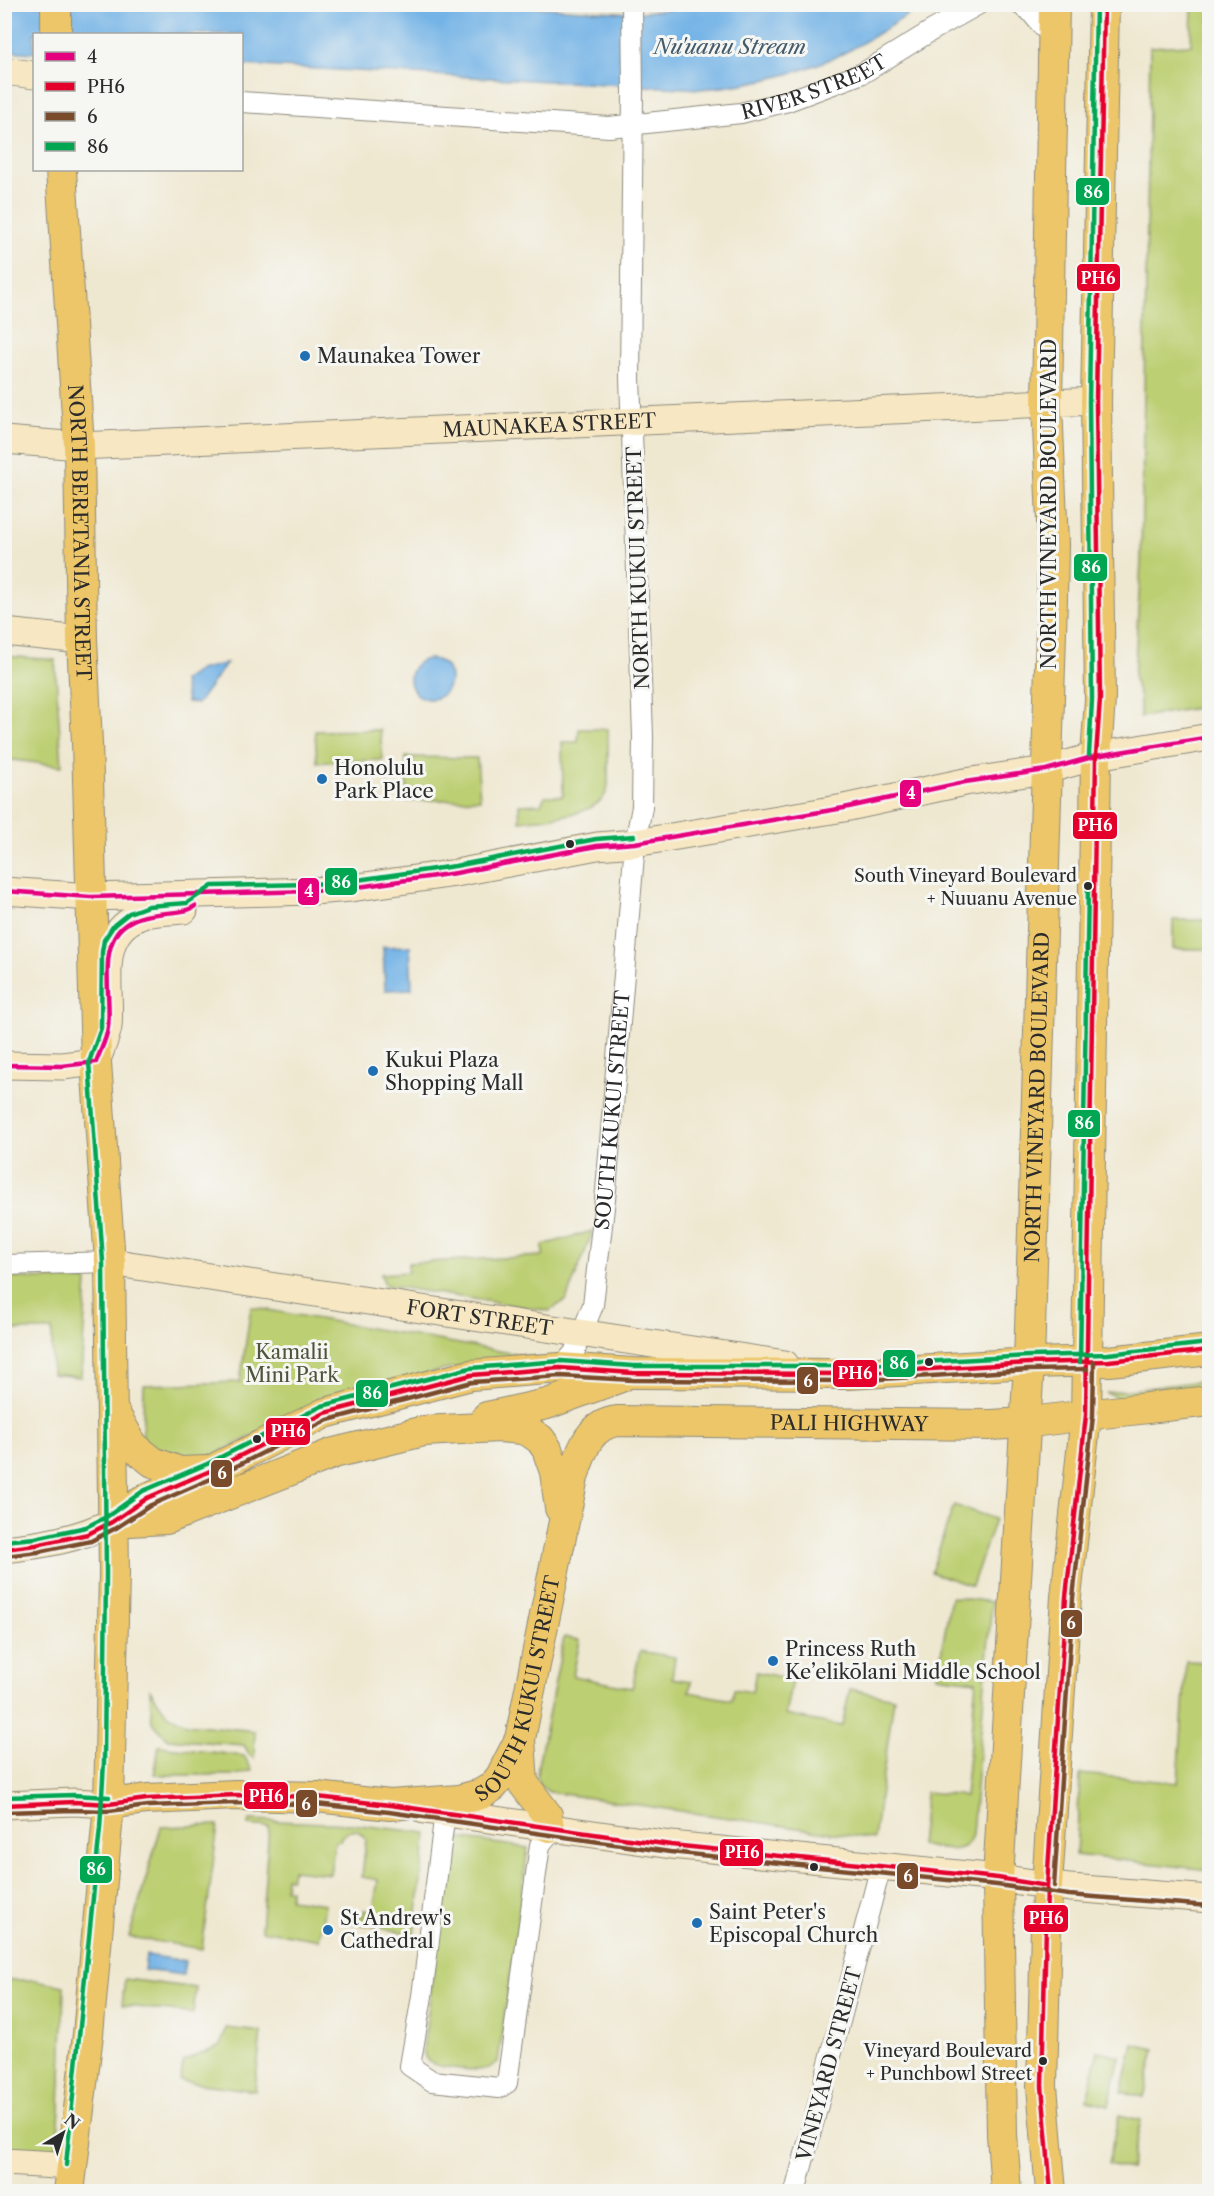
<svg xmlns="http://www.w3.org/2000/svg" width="1214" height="2196" font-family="'Libre Caslon Text',serif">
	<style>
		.green { fill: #bccf72; stroke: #747d4e; stroke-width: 1.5 }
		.water { fill: #73b3e6; stroke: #4f6f88; stroke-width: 1.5 }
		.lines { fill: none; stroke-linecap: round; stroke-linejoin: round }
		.street-casing { stroke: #8d8a7e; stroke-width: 22 }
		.secondary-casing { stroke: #8d8a7e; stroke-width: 29 }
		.primary-casing { stroke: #8d8a7e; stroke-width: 32 }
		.street { stroke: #fff; stroke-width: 20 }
		.secondary { stroke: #f7e8c3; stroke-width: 27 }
		.primary { stroke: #ecc669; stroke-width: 30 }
		.bus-1-casing { stroke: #f6f6f2; stroke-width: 9 }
		.bus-2-casing { stroke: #f6f6f2; stroke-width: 9 }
		.bus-3-casing { stroke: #f6f6f2; stroke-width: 9 }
		.bus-4-casing { stroke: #f6f6f2; stroke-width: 9 }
		.bus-1 { stroke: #e5007d; stroke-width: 4.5 }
		.bus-2 { stroke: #e4002b; stroke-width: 4.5 }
		.bus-3 { stroke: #7a4b2a; stroke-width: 4.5 }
		.bus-4 { stroke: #00a651; stroke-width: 4.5 }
		.poi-dot { fill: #1f6fb2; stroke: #f6f6f2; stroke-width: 2 }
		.bus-dot { fill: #2b2b2b; stroke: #f6f6f2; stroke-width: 2 }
		.labels { text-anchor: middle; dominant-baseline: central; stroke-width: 6; stroke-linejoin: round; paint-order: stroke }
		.bus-label { font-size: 18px; fill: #2b2b2b; stroke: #f6f6f2; text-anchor: end }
		.street-label { font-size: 20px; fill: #2b2b2b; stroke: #f6f6f2 }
		.poi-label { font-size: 20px; fill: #2b2b2b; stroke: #f6f6f2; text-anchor: start }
		.park-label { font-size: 20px; fill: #4f543d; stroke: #f6f6f2 }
		.water-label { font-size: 21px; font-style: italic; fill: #445b6c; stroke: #f6f6f2 }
		.line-badge { stroke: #f6f6f2; stroke-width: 2 }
		.badge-label { font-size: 16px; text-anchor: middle; font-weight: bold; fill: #fff }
	</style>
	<rect width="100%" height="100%" fill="#f6f6f2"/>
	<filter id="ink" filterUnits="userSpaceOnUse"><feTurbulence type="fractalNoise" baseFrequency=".0167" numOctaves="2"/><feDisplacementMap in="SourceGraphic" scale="12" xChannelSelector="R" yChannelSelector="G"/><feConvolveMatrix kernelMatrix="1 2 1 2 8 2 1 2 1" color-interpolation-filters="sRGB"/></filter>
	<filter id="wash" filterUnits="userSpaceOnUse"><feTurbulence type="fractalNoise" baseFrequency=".008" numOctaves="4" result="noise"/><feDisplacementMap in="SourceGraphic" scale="24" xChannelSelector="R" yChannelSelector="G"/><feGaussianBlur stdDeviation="1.35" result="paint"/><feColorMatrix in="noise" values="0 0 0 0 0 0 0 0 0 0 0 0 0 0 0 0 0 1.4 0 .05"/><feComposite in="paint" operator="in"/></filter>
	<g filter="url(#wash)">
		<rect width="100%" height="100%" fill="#efe8d1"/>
		<path class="green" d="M1192,5H1210L1209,706L1140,717V698L1134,679L1141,561L1150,47L1191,45Z
			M4,656L55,660L62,766L5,759Z
			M579,729H608V785C605,818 546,817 520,821L519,805L541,804L545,796H563L562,742H578Z
			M380,730L383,760L317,762L315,731Z
			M406,757L477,758L480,799L407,801Z
			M1173,920H1209V949H1173Z
			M593,1231L566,1300L549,1311L385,1285L381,1274L408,1272V1263L543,1256V1245Z
			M4,1277L87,1281L81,1377L52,1374V1330H5Z
			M251,1307L544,1359L493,1360L348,1390L184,1469L142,1444L144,1385L240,1382Z
			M1209,1380V1390L1122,1399L1106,1393Z
			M954,1505L995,1519L972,1586L931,1572Z
			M951,1597L992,1602L972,1834C967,1858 937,1848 920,1845L926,1792L965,1796L976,1681L937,1676Z
			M564,1637L580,1640L573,1676L632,1688L640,1651L675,1657L672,1678L691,1681L689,1692L732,1700L734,1689L752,1692L756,1672L792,1679L785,1715L842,1726L850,1689L894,1698L874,1839L549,1792L540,1786L537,1776L538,1765Z
			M1186,1661L1209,1662V1870L1076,1855L1080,1774L1178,1783Z
			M150,1690L167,1714L187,1724L255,1731L254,1758L250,1756L244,1745L168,1739L152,1722Z
			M159,1746L244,1756L252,1770L237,1775H154Z
			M249,1820L351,1824L427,1833L414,1934L353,1923L354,1916L363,1917L364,1910L373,1911L378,1880L362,1877L366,1839L358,1831C349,1829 342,1833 340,1841L335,1842L330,1874L293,1870L291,1878L286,1877L285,1889L290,1890V1899L325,1904L319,1940L261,1930L269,1827L248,1825Z
			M218,1825L202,1949L129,1937L161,1827Z
			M451,1837L528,1848L498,2062C494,2065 490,2068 486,2069C475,2071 437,2068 429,2062C425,2059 424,2055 423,2050Z
			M125,1979L196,1988L193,2014L122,2005Z
			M5,1980H36L64,1986L60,2109L56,2156L5,2155Z
			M226,2028L261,2032L255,2091L180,2081L184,2061L221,2046Z
			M1133,2044L1155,2049L1144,2097L1122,2092Z
			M1098,2051L1120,2056L1109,2105L1087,2100Z
			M1119,2115L1141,2120L1130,2169L1108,2164Z"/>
		<path class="water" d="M483,4L632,13L731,4L923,5C898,21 874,37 848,51C802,74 751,85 701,89L242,65V34H34V53L5,51L4,5Z
			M410 679a20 20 0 1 1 40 0a20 20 0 1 1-40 0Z
			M227,663L197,704L187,702L183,681L199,670Z
			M410,946L412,989L385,990L383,947Z
			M146,1955L185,1961L183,1975L144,1970Z"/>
	</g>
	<g filter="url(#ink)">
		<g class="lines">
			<defs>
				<g id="street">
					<path d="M1019,4L1029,10L1052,37"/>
					<path id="s1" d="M242,102L609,127L741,113L788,101L863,73L931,31L979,4"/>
					<path d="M4,1265L110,1262"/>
					<path id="s2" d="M560,1368L574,1353L593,1305L606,1190L635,843L642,807L643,736L630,378L633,92L632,4"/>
					<path d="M445,1812L422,1996L410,2066L432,2081L499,2088L507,2083L540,1845L548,1835L549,1827"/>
					<path d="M795,2192L881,1866"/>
				</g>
				<g id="secondary">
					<path d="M4,71L34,75"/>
					<path id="s3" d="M4,440L79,446L1096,401"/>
					<path d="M4,632L82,640"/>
					<path d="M4,891L91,897L313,891L351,888L456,873L597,846L635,843L844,808L965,782L1046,770L1096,756L1210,737"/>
					<path d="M4,1065L62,1066L96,1062C100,1051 106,1038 108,1027C112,985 93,929 146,914C158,911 172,911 184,910"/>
					<path id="s4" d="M110,1262L785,1364"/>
					<path d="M4,1549C42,1545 78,1539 112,1522"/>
					<path d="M4,1805L74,1802L109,1804"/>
					<path d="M424,1810L671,1845L998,1878L1070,1888L1210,1899"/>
					<path d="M4,2162L73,2166"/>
				</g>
				<g id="primary">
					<path d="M56,4V34"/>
					<path id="s5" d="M61,170L79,446L82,640L87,743L96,1062L110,1262L114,1573L109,1804L88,2034L69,2192"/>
					<path d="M112,1409L133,1446L153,1462L180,1472L206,1471"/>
					<path d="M487,1417L547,1404L621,1377"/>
					<path d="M112,1522L147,1498L210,1471L325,1413L471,1375L560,1368L633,1373L849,1374L1029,1363L1109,1361L1210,1350"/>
					<path d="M112,1522L166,1519L334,1453L424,1431L499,1427L522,1429L531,1433L540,1439L547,1449L555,1472L560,1508"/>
					<path d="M520,1740L523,1783L547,1815L549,1827"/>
					<path id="s6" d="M109,1804L147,1799L236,1795L317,1797L390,1805L459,1800L481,1794L492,1787L500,1778L520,1739L573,1477C581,1453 588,1424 618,1421L991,1425L1024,1423L1086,1415L1210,1401"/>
					<path id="s7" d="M1006,2192L1002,2134L998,1878L1029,1363L1052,599L1053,544L1047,404L1054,4"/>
					<path d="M1051,2192L1042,2086L1047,1886L1066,1597L1086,1415L1087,1362L1096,756L1100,699L1096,401L1104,4"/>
				</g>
			</defs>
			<use href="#street" class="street-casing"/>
			<use href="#secondary" class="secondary-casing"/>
			<use href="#primary" class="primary-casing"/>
			<use href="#street" class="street"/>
			<use href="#secondary" class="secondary"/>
			<use href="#primary" class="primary"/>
			<defs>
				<path id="bus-1" d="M4,891L91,897L313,891L351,888L456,873L597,846L635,843L844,808L965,782L1046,770L1096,756L1210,737
					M96,1062C100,1051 107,1039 108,1027C112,997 97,945 125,925C147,908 182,917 195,906
					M4,1065L62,1066L96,1062"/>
				<path id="bus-2" d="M4,1549L36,1545L88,1534L112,1522L147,1498L210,1471L325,1413L471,1375L560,1368L633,1373L849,1374L1029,1363L1109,1361L1210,1350
					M4,1805L74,1802L109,1804L147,1799L236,1795L317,1797L390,1805L671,1845L998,1878L1047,1886
					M1051,2192L1042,2086L1047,1886L1066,1597L1086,1415L1096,756L1100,699L1096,401L1104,4"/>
				<path id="bus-3" d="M5,1556L38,1552L91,1541L116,1528L151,1505L213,1478L328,1420L472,1382L560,1376L633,1380L849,1381L1029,1370L1087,1369
					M4,1812L74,1810L109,1811L148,1806L236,1803L316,1804L389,1812L670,1852L997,1885L1069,1895L1209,1906
					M1054,1886L1073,1598L1093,1416L1094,1362"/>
				<path id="bus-4" d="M1089,755L1092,699L1089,401L1096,4
					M1080,1362L1088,885
					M4,1541L35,1538L86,1527L108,1516L143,1491L207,1464L322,1406L470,1368L561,1361L633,1366H849L1029,1356L1108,1354L1209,1343
					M4,1797L74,1795L109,1797
					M66,2165L100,1828L104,1762L106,1573L103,1262L89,1062L101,1028L102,952L104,940L114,925L129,913L148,906L187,903L212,886L313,884L350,881L455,866L596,839L634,836"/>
			</defs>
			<use href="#bus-1" class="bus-1-casing"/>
			<use href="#bus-2" class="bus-2-casing"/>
			<use href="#bus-3" class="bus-3-casing"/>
			<use href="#bus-4" class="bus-4-casing"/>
			<use href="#bus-1" class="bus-1"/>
			<use href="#bus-2" class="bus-2"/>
			<use href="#bus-3" class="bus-3"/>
			<use href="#bus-4" class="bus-4"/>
		</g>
	</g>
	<g class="poi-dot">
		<circle cx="305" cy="356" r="6"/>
		<circle cx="322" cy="779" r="6"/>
		<circle cx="373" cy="1071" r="6"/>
		<circle cx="773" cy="1661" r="6"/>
		<circle cx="697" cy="1923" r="6"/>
		<circle cx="328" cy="1930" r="6"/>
	</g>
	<g class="bus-dot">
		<circle cx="570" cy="844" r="5"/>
		<circle cx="1088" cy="886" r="5"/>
		<circle cx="929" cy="1362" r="5"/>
		<circle cx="257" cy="1439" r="5"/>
		<circle cx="814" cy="1867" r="5"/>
		<circle cx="1043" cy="2061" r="5"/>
	</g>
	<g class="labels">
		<g class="bus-label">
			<text x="1077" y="876">South Vineyard Boulevard<tspan x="1077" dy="23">+ Nuuanu Avenue</tspan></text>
			<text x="1032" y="2051">Vineyard Boulevard<tspan x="1032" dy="23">+ Punchbowl Street</tspan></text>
		</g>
		<g class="street-label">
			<text stroke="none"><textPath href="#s1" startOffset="578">RIVER STREET</textPath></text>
			<text stroke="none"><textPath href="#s3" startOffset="546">MAUNAKEA STREET</textPath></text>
			<text transform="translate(1049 504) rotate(-90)">NORTH VINEYARD BOULEVARD</text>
			<text stroke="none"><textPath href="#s5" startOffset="363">NORTH BERETANIA STREET</textPath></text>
			<text transform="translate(638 568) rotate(-92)">NORTH KUKUI STREET</text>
			<text stroke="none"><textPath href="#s7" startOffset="1096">NORTH VINEYARD BOULEVARD</textPath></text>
			<text stroke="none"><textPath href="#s2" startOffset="268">SOUTH KUKUI STREET</textPath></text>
			<text stroke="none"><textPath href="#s4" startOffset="374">FORT STREET</textPath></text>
			<text stroke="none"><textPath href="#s6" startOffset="1018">PALI HIGHWAY</textPath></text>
			<text stroke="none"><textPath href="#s6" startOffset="489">SOUTH KUKUI STREET</textPath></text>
			<text transform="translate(829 2064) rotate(-75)">VINEYARD STREET</text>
		</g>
		<g class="poi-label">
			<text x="317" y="356">Maunakea Tower</text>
			<text x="334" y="768">Honolulu<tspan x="334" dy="23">Park Place</tspan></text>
			<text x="385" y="1060">Kukui Plaza<tspan x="385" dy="23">Shopping Mall</tspan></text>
			<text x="785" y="1649">Princess Ruth<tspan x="785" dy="23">Ke’elikōlani Middle School</tspan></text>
			<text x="709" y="1912">Saint Peter's<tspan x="709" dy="23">Episcopal Church</tspan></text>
			<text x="340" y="1918">St Andrew's<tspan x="340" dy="23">Cathedral</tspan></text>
		</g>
		<g class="park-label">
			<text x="292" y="1352">Kamalii<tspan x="292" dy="23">Mini Park</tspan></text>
		</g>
		<g class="water-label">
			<text x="730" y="46">Nu'uanu Stream</text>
		</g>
	</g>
	<g class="line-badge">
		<rect x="1075" y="177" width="35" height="29" rx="6" fill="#00a651"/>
		<rect x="1076" y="263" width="45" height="29" rx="6" fill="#e4002b"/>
		<rect x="1073" y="553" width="35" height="29" rx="6" fill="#00a651"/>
		<rect x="899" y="779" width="23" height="29" rx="6" fill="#e5007d"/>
		<rect x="1072" y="811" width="46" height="29" rx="6" fill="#e4002b"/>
		<rect x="324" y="867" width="34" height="29" rx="6" fill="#00a651"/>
		<rect x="297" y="877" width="23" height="29" rx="6" fill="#e5007d"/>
		<rect x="1067" y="1109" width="34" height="29" rx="6" fill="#00a651"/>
		<rect x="882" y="1349" width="34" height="29" rx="6" fill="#00a651"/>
		<rect x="832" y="1359" width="46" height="29" rx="6" fill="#e4002b"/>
		<rect x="796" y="1366" width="23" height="29" rx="6" fill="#7a4b2a"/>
		<rect x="355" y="1379" width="34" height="29" rx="6" fill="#00a651"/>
		<rect x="265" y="1417" width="46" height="29" rx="6" fill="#e4002b"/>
		<rect x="210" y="1459" width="23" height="29" rx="6" fill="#7a4b2a"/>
		<rect x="1060" y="1609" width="23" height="29" rx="6" fill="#7a4b2a"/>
		<rect x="243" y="1781" width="46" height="29" rx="6" fill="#e4002b"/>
		<rect x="295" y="1789" width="23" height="29" rx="6" fill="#7a4b2a"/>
		<rect x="719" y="1838" width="45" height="29" rx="6" fill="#e4002b"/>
		<rect x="79" y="1855" width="34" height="29" rx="6" fill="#00a651"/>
		<rect x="896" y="1862" width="23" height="28" rx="6" fill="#7a4b2a"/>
		<rect x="1023" y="1904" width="46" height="29" rx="6" fill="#e4002b"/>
	</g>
	<g class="badge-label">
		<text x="1093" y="198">86</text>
		<text x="1098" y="284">PH6</text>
		<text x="1091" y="573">86</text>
		<text x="911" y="799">4</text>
		<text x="1095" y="831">PH6</text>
		<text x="341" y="888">86</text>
		<text x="309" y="897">4</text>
		<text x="1084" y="1129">86</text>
		<text x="899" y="1369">86</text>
		<text x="855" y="1379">PH6</text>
		<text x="808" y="1387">6</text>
		<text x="372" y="1399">86</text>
		<text x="288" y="1437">PH6</text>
		<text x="222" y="1479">6</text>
		<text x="1071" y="1629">6</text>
		<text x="266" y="1802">PH6</text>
		<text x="306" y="1810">6</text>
		<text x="742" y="1858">PH6</text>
		<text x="96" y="1875">86</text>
		<text x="908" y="1882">6</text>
		<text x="1046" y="1924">PH6</text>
	</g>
	<rect width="1214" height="2196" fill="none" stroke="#f6f6f2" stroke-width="24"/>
	<rect x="33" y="33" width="210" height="138" fill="#f6f6f2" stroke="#a5a5a2" stroke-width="1.5"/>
	<rect x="45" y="52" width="30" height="9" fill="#e5007d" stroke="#a5a5a2" stroke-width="1.5"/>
	<text x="87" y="63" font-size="18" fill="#2b2b2b">4</text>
	<rect x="45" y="82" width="30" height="9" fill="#e4002b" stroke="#a5a5a2" stroke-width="1.5"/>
	<text x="87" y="93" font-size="18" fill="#2b2b2b">PH6</text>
	<rect x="45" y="112" width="30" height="9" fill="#7a4b2a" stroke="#a5a5a2" stroke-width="1.5"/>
	<text x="87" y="123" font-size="18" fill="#2b2b2b">6</text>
	<rect x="45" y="142" width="30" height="9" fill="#00a651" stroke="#a5a5a2" stroke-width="1.5"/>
	<text x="87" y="153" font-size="18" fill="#2b2b2b">86</text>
	<g transform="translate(63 2133) rotate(38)" stroke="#f6f6f2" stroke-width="4.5" paint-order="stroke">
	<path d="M0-4.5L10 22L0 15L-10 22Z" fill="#2b2b2b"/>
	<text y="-9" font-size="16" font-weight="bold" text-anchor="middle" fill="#2b2b2b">N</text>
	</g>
</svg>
